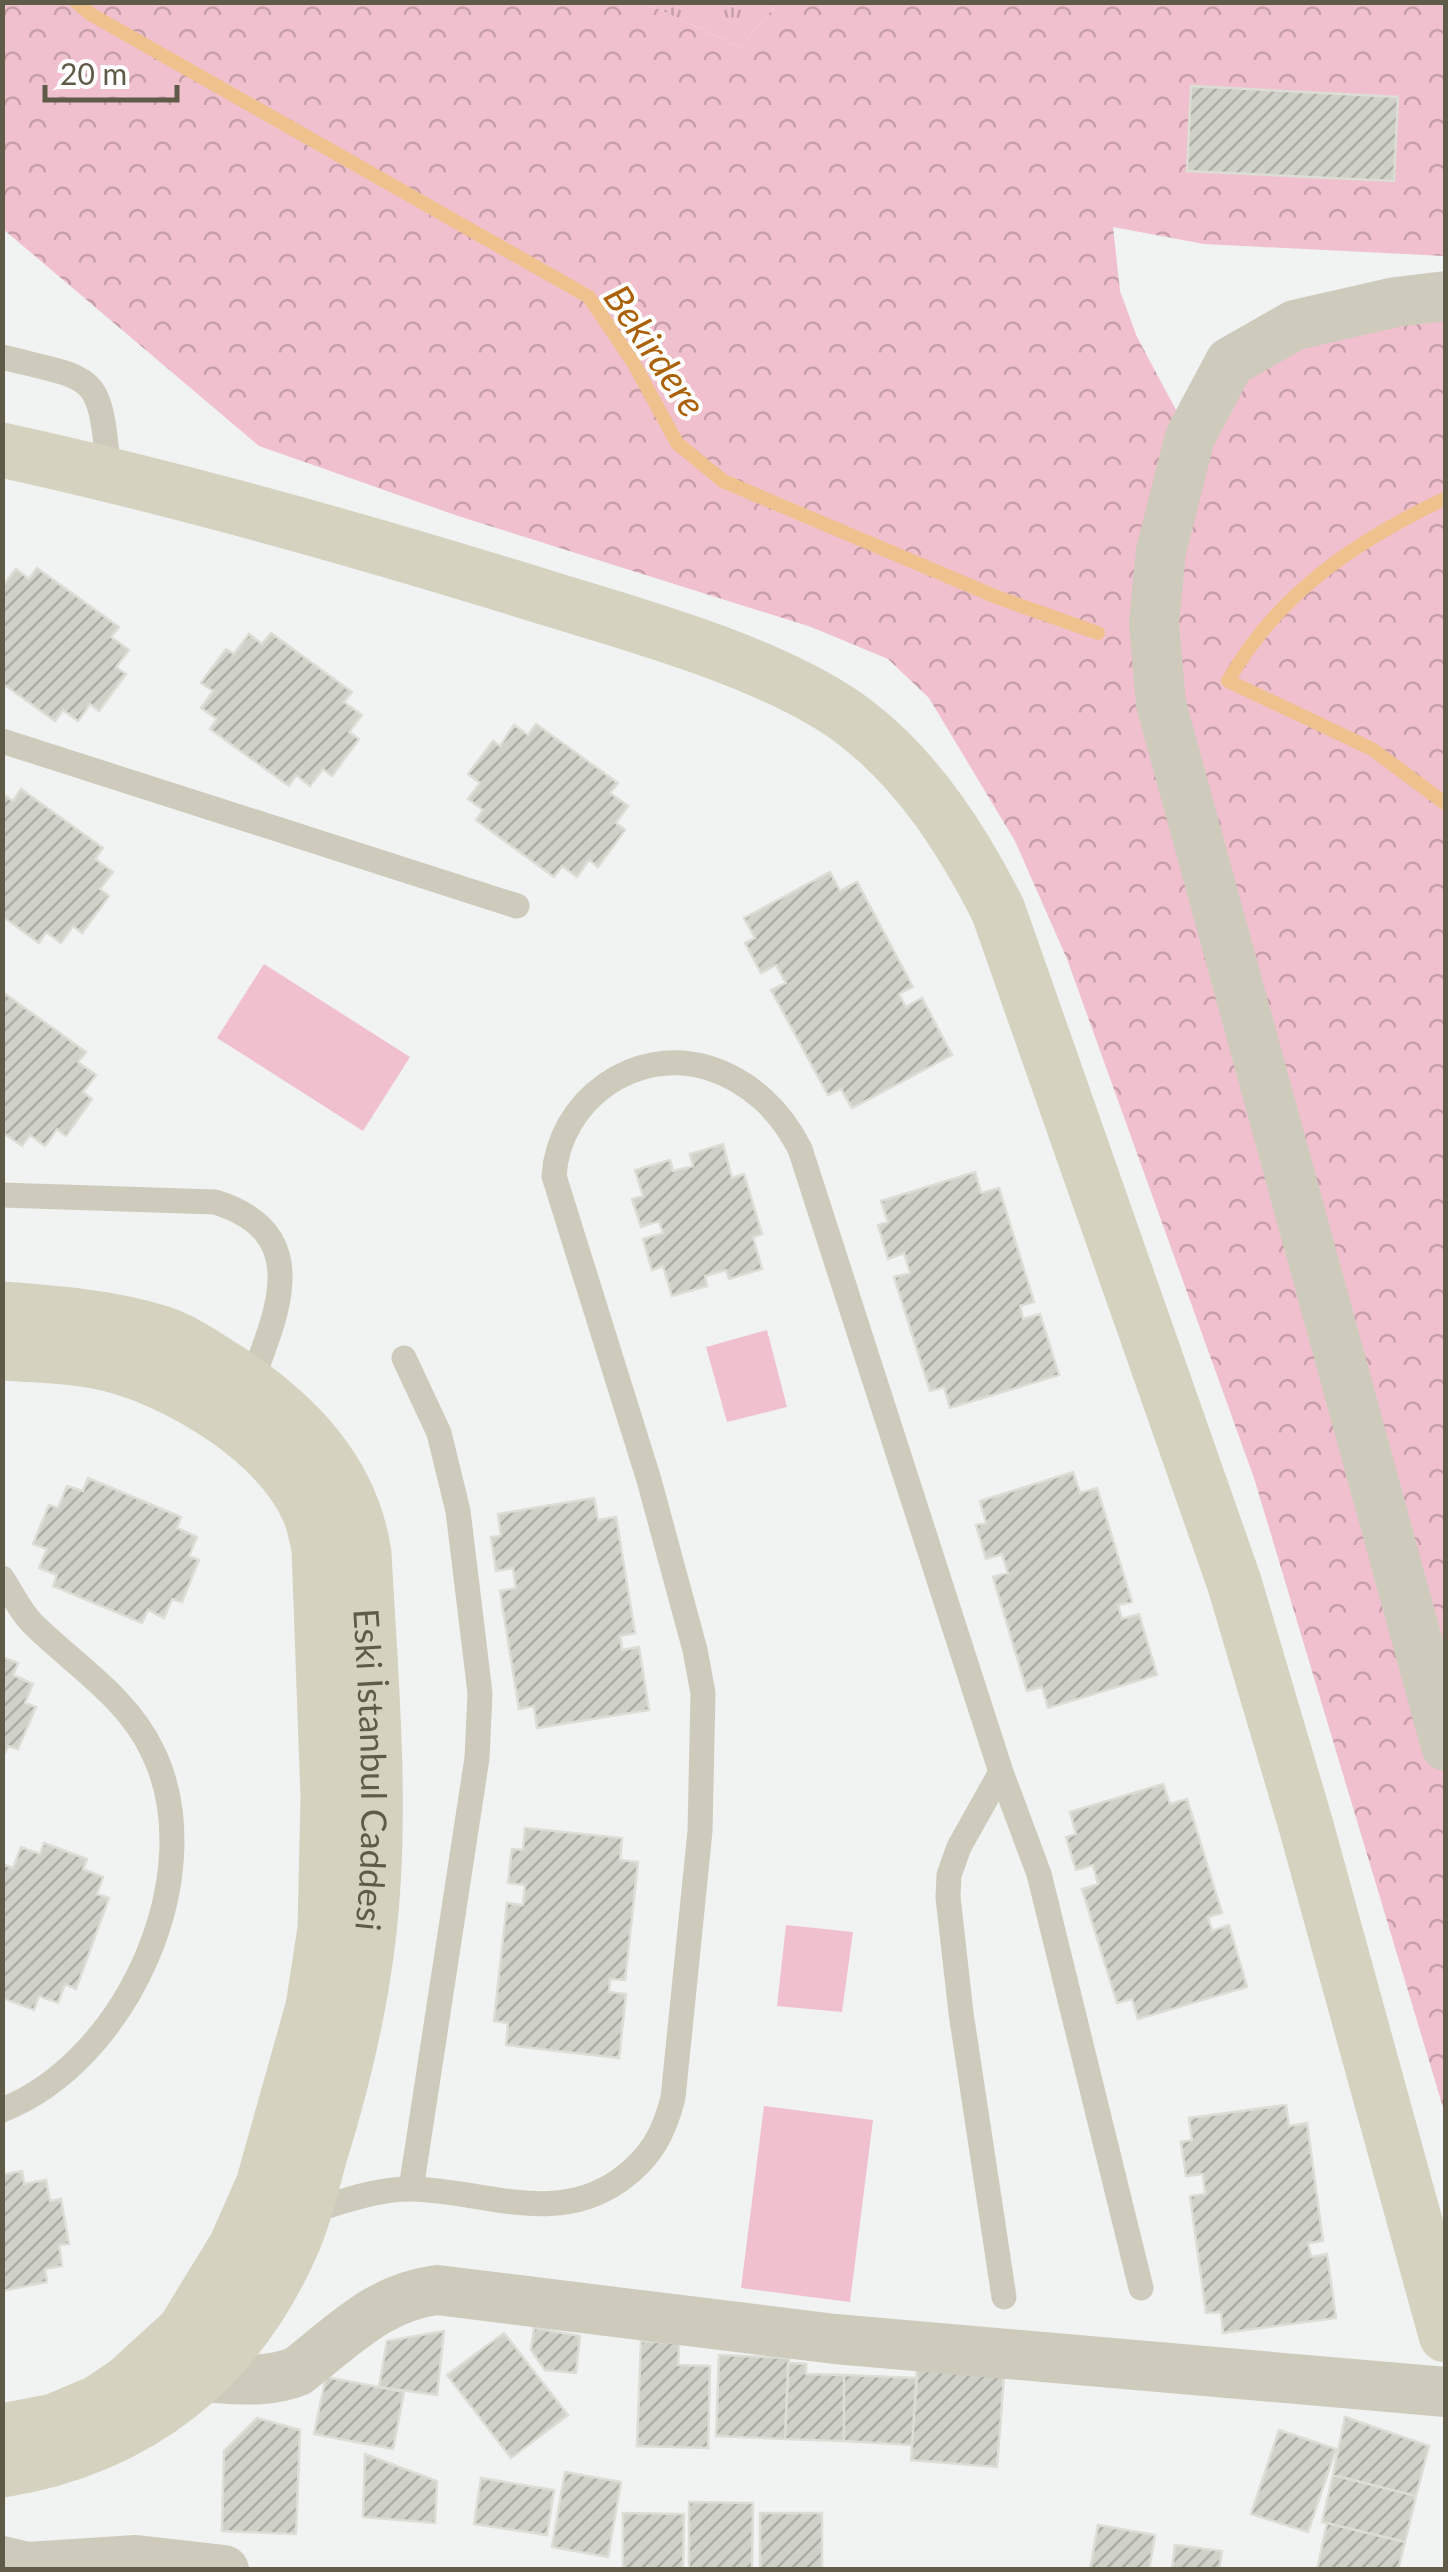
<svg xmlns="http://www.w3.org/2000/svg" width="1448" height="2572" font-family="Lato,sans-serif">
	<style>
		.grass { fill: url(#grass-tufts) }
		.forest { fill: url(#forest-crowns) }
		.park { fill: #f1c0ce }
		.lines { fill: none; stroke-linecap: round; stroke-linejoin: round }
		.stream { stroke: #efc18c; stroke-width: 14 }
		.building { fill: url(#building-hatch); stroke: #dcddd5; stroke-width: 2.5 }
		.lane { stroke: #cecbbc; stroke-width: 25 }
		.street { stroke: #cecbbc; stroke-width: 50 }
		.secondary { stroke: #d5d2bf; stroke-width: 55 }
		.labels { text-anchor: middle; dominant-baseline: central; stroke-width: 8; stroke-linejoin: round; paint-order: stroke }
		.street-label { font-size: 35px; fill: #5f5b48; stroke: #fff }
		.water-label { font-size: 38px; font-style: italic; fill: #aa6109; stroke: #fff }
	</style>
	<defs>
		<pattern id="grass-tufts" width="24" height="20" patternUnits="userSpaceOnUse" patternTransform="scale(2.5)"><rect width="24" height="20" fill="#f1c0ce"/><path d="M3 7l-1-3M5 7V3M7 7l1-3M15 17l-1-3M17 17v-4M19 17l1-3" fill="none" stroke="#c69fa9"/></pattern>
		<pattern id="forest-crowns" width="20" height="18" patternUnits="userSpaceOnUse" patternTransform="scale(2.5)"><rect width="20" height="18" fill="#f1c0ce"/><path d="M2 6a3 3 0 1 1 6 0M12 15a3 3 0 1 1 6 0" fill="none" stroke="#c69fa9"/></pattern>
		<pattern id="building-hatch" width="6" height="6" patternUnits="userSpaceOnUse" patternTransform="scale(2.5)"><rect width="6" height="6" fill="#d0d1c8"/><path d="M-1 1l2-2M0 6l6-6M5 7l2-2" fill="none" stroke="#acada4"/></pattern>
	</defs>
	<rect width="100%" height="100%" fill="#f1f3f3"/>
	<path class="grass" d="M645,3H778L740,47Z"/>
	<path class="forest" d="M3,3H645L740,47L778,3H1445V256L1204,244L1113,227L1120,291L1137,337L1190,436L1230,362L1445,305V2114L1254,1478L1067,959L1015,841L929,698L888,659L811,627L458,516L259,446L3,229Z"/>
	<path class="park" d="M264,964L410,1057L363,1131L217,1038Z
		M767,1330L787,1407L727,1422L706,1347Z
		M786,1925L853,1932L842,2012L777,2006Z
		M764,2106L873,2120L850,2302L741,2288Z"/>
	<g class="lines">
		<path class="stream" d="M76,2L92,15L589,297L633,362L677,443L723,481L999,598L1098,633
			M1446,498C1356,541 1278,593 1228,681L1372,749L1446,804"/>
	</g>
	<path class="building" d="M1191,86L1398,97L1394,181L1187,171Z
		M37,568L119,627L111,637L129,650L116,667L126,674L99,711L90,704L78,721L63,710L55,721L2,683V587L16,569L29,579Z
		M271,633L352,692L344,702L362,715L349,732L359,739L332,776L323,769L310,786L296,775L289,786L210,729L217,719L201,708L213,691L201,683L226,649L234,654L249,634L262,644Z
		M536,724L618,783L610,793L628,806L616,823L625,830L598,867L589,860L577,877L562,866L554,877L476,820L483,810L468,799L480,783L468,774L493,741L500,746L514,725L528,735Z
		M21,789L103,848L95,859L113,872L100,889L109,896L82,933L73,926L61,943L46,932L39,943L2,916V794L13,801Z
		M830,872L840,891L857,882L913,987L899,994L906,1007L922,998L952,1055L852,1108L841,1089L828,1095L771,990L786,983L776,965L761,973L745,943L755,938L744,918Z
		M4,993L86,1052L78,1062L96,1075L83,1092L92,1099L66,1136L57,1129L45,1146L30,1135L22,1146L2,1132Z
		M723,1144L732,1178L744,1174L762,1234L753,1237L762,1269L729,1279L726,1270L705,1276L707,1286L672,1296L663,1266L652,1270L643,1239L663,1233L659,1221L641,1227L632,1199L643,1196L635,1170L670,1160L673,1171L693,1166L690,1154Z
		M975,1172L981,1193L999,1188L1034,1302L1020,1306L1023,1319L1040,1314L1059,1375L950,1408L944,1387L930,1391L894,1277L910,1273L904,1253L888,1259L878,1225L888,1222L881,1201Z
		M1073,1472L1080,1493L1097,1488L1132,1602L1118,1605L1122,1619L1139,1614L1157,1675L1048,1708L1042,1687L1027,1691L993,1577L1008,1573L1002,1554L986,1559L976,1525L986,1523L980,1501Z
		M88,1478L181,1517L177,1528L197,1537L189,1556L199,1560L182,1602L172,1599L164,1618L148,1610L142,1623L53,1586L57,1575L39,1568L47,1549L33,1544L49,1505L58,1508L67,1486L83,1491Z
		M594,1498L598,1520L616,1517L635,1633L620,1636L622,1650L639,1647L649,1710L537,1728L534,1706L519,1709L500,1591L516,1588L513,1568L496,1571L491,1537L501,1536L498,1514Z
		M2,1657L18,1663L13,1675L33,1684L25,1703L36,1707L18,1749L8,1746L2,1759Z
		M1163,1784L1170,1804L1187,1799L1222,1913L1208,1917L1212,1931L1229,1925L1247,1987L1138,2019L1132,1999L1117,2003L1082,1889L1098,1884L1093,1865L1076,1870L1066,1837L1076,1834L1070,1812Z
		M525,1828L622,1838L620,1860L638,1862L625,1980L610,1979L609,1992L626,1994L619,2058L506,2045L508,2023L494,2021L507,1903L523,1905L525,1885L508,1883L512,1849L523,1850Z
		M44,1843L87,1859L83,1869L103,1877L97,1894L109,1898L76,1989L65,1984L58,2003L39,1996L34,2010L2,1998V1864L13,1868L21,1847L40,1854Z
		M1286,2105L1289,2126L1307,2123L1323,2241L1308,2243L1311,2257L1327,2254L1336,2318L1223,2333L1221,2312L1206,2313L1190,2196L1205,2194L1203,2174L1186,2176L1181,2142L1192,2140L1189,2118Z
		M22,2171L24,2184L46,2180L50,2201L61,2199L69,2244L59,2245L62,2266L45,2269L47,2282L2,2291V2175Z
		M534,2328L580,2336L576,2373L545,2370L531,2350Z
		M444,2331L437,2395L379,2387L387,2341Z
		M504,2333L568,2415L511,2458L447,2375Z
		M641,2341L679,2343L678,2365L710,2366L708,2448L637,2446Z
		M719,2355L789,2358L785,2439L716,2436Z
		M788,2363L806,2364V2374L844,2375V2441L785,2439Z
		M917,2370L1004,2377L997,2467L911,2460Z
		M844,2375L917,2378L912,2445L844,2441Z
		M326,2377L404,2392L393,2449L314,2434Z
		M1345,2417L1429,2446L1416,2496L1333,2475Z
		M257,2418L300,2430L296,2534L222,2531L224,2451Z
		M1279,2430L1336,2449L1308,2532L1251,2514Z
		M365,2454L437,2481L435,2523L363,2517Z
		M565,2472L621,2482L608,2557L552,2547Z
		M1333,2475L1416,2496L1405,2542L1322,2522Z
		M481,2478L554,2490L547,2535L474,2524Z
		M689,2502L753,2503L752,2570H689Z
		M623,2513L684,2514L683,2570H623Z
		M760,2513H822V2570H760Z
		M1327,2523L1405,2542L1398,2570H1317Z
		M1098,2525L1155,2535L1149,2570H1090Z
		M1175,2545L1222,2551L1219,2570H1172Z"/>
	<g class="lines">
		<path class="lane" d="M2,357C99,381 99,371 109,473
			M2,741L517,906
			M2,1195L215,1202C315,1233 277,1313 250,1385
			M404,1358L439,1433L458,1511L480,1693L477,1758L411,2189
			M2,1578C12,1593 20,1611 32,1623C73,1664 126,1696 152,1750C213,1873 126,2062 2,2110
			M1001,1772L1039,1874L1141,2288
			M305,2213C339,2203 374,2189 410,2189C484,2190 554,2227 620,2180C651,2158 664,2133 673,2098L700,1831L703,1693L695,1650L649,1480L554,1176C559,1100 635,1045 709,1068C750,1081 781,1111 800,1149L1001,1772L959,1847L949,1875L948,1897L961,2013L1004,2297"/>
		<path class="street" d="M1446,296L1396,302L1295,325L1230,362L1190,437L1161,551L1154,623L1161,704L1446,1746
			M201,2377C235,2379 266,2384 298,2371C343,2336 379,2297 437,2290L835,2339L1446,2392
			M2,2561L27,2567L136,2560L224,2570"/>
		<g class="secondary">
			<path d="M2,450C190,491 374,544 557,601C647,628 784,667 857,724C919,772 963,841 998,910L1234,1582L1305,1822L1446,2335"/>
			<path id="s1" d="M2,1309C56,1313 110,1317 161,1333C185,1341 207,1357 228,1370C295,1414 352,1471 364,1554C371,1683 384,1819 367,1948C358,2019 341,2087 320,2155C312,2184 305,2215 293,2242C238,2369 139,2448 2,2470"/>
			<path d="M2,1353C38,1355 75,1356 109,1364C181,1382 278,1441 309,1511C314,1522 316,1536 319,1548L328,1797L325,1929L313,2007L263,2185L236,2246L184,2331L126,2384L99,2402L54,2421L2,2431"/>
		</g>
	</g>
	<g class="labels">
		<g class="street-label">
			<text stroke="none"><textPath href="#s1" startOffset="690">Eski İstanbul Caddesi</textPath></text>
		</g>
		<g class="water-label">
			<text transform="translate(656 350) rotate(56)">Bekirdere</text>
		</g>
	</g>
	<rect width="1448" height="2572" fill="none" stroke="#5f5b48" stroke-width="10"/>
	<path d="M45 85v15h132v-15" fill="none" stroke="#5f5b48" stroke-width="5"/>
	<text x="60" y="85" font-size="30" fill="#5f5b48" stroke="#ffffff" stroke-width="8" paint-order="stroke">20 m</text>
</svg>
